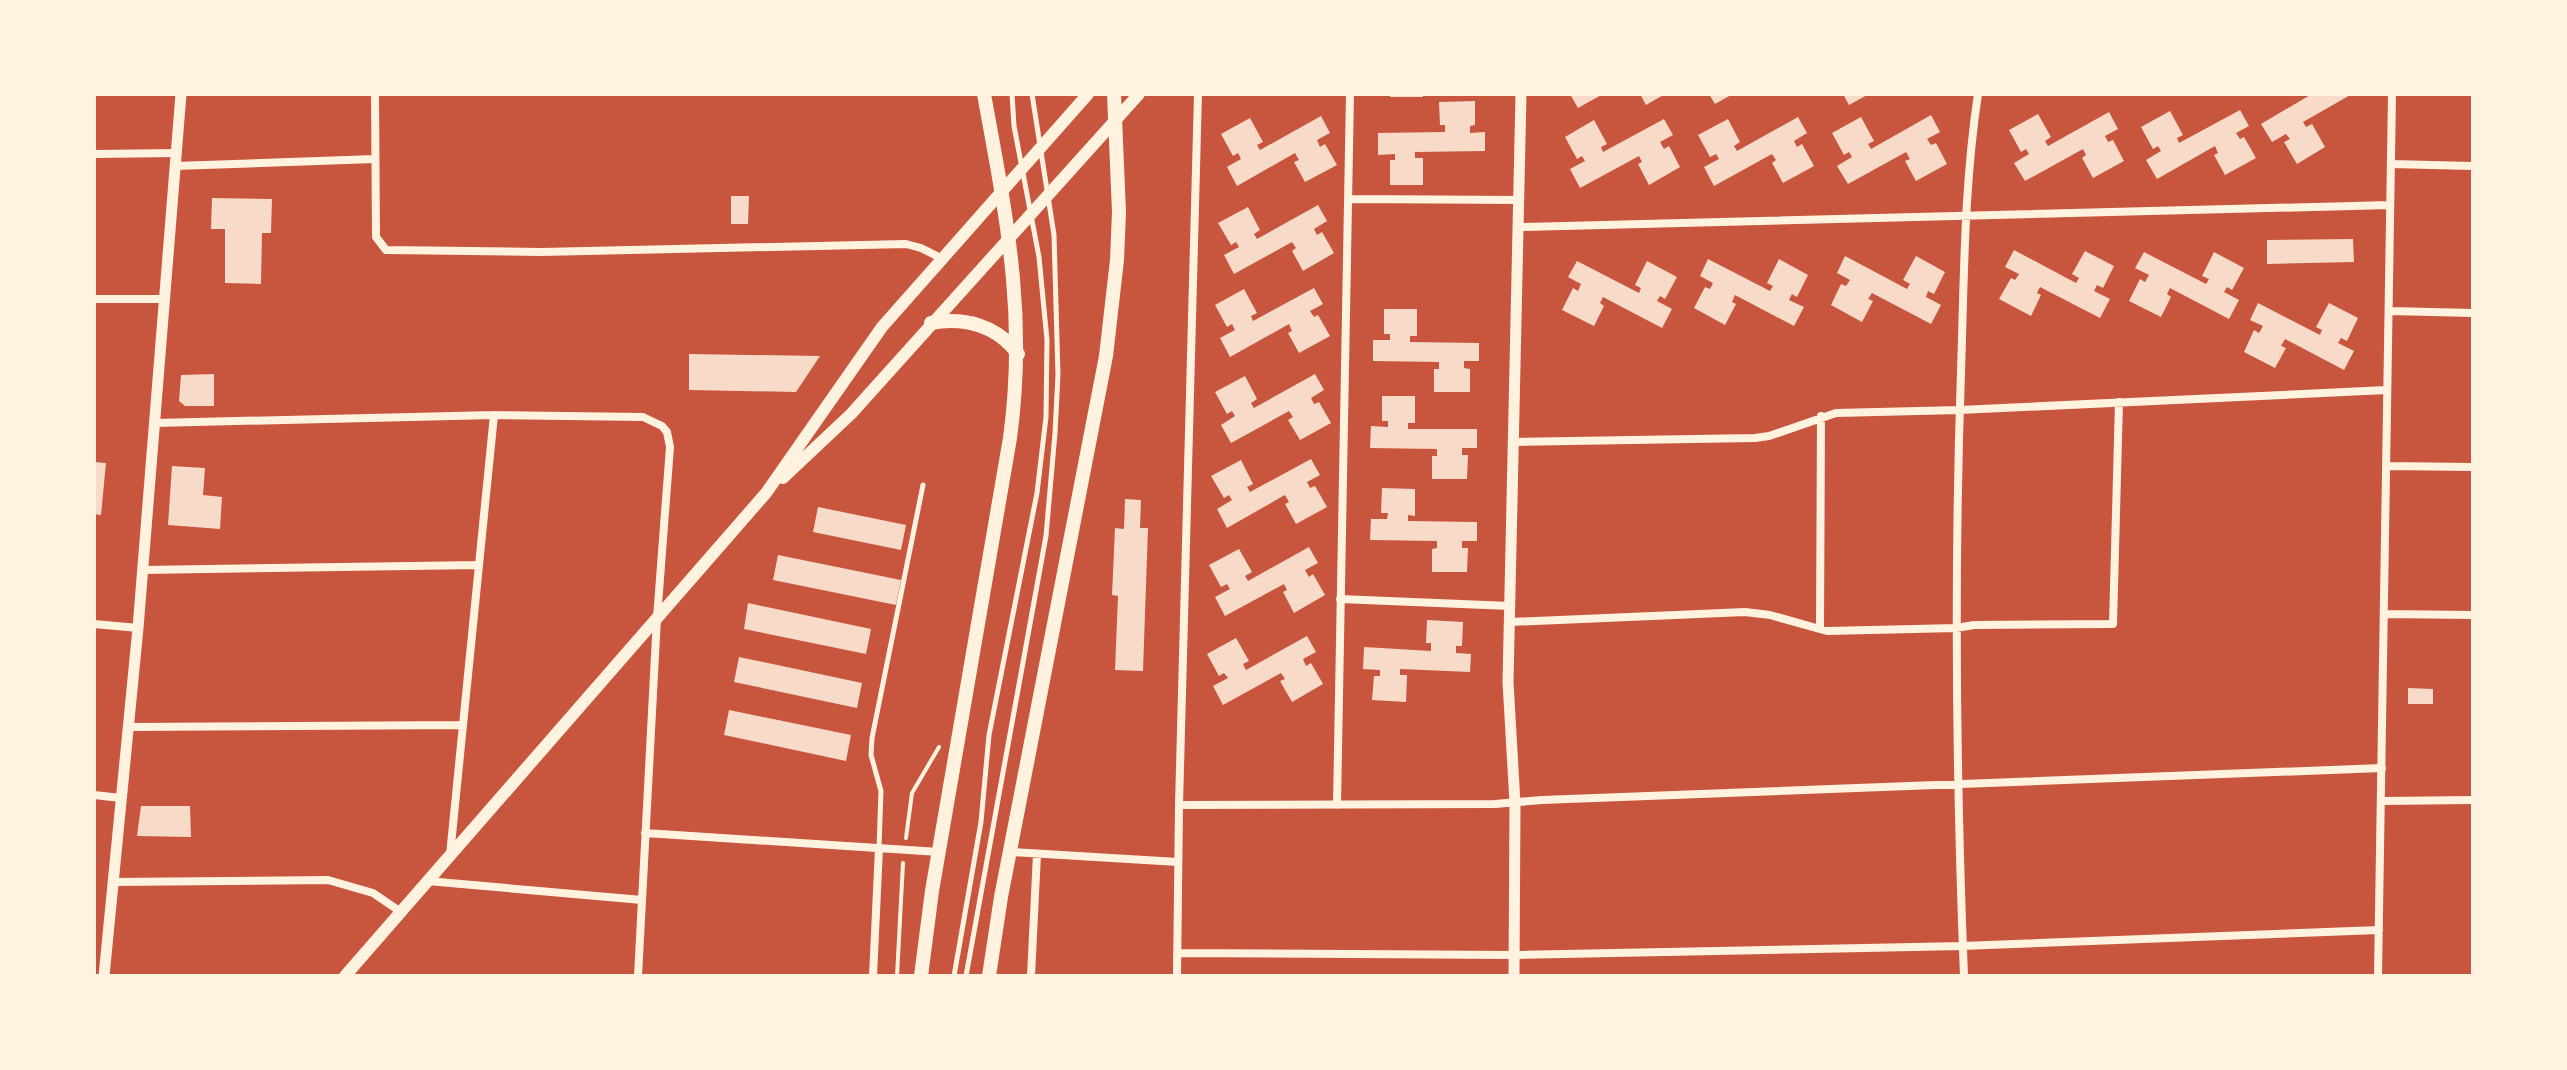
<svg xmlns="http://www.w3.org/2000/svg" width="2567" height="1070" font-family="Commissioner,sans-serif">
	<style>
		.building { fill: #f7dbc8 }
		.lines { fill: none; stroke-linecap: round; stroke-linejoin: round }
		.path { stroke: #fff3e0; stroke-width: 4 }
		.service { stroke: #fff3e0; stroke-width: 5 }
		.minor { stroke: #fff3e0; stroke-width: 8 }
		.tertiary { stroke: #fff3e0; stroke-width: 11 }
		.secondary { stroke: #fff3e0; stroke-width: 12 }
		.primary { stroke: #fff3e0; stroke-width: 14 }
	</style>
	<rect width="100%" height="100%" fill="#c8553d"/>
	<path class="building" d="M1390,94H1423V97H1390Z
		M1570,94H1603L1578,108Z
		M1640,94H1665L1646,105Z
		M1709,94H1733L1715,104Z
		M1843,94H1869L1849,105Z
		M2312,94H2352L2303,122L2306,127L2312,124L2325,147L2297,164L2284,142L2290,139L2286,134L2272,142L2261,124Z
		M1475,101V125L1470,126V133L1485,132V151L1415,152V158H1423V185H1390V160H1395V154L1378,155V133L1445,132V125H1440L1439,102Z
		M2240,110L2249,126L2236,133L2240,139L2244,137L2256,158L2225,175L2214,155L2218,153L2215,146L2157,179L2146,160L2161,151L2158,146L2153,149L2141,127L2170,111L2183,135L2177,138L2179,143Z
		M2109,112L2118,129L2105,136L2108,142L2113,140L2124,161L2093,178L2082,158L2086,155L2083,149L2025,181L2014,163L2029,154L2026,149L2021,152L2009,130L2038,114L2051,137L2045,141L2048,146Z
		M1931,115L1940,132L1927,139L1931,145L1936,143L1947,164L1916,181L1905,161L1910,159L1906,152L1848,184L1837,166L1852,157L1849,152L1844,155L1832,133L1861,117L1874,141L1868,144L1871,149Z
		M1321,116L1330,133L1317,140L1320,147L1325,144L1337,165L1305,182L1294,162L1299,160L1295,153L1237,186L1227,167L1241,159L1238,153L1233,156L1221,134L1250,118L1263,142L1257,145L1260,150Z
		M1798,117L1807,133L1794,141L1797,147L1802,144L1814,166L1783,183L1772,163L1776,160L1772,154L1714,186L1704,167L1719,159L1716,154L1710,157L1698,135L1728,119L1740,142L1734,146L1737,151Z
		M1664,119L1673,135L1660,142L1664,149L1669,146L1680,167L1649,185L1638,164L1642,162L1639,156L1580,188L1570,169L1585,161L1582,156L1577,159L1565,137L1594,120L1607,144L1601,147L1603,152Z
		M731,196H749L748,224H731Z
		M212,198L272,199L271,233H262L261,284L225,283V229H211Z
		M1318,205L1327,221L1314,229L1317,235L1322,232L1334,253L1303,271L1292,251L1296,248L1292,242L1234,274L1224,255L1239,247L1236,242L1231,245L1218,223L1248,207L1260,230L1254,234L1257,239Z
		M2353,239L2354,262L2267,264V240Z
		M2014,250L2076,283L2079,278L2072,274L2085,251L2114,266L2103,288L2097,285L2094,291L2110,299L2100,318L2040,287L2037,293L2041,295L2031,316L1999,299L2011,278L2015,280L2019,274L2005,267Z
		M2144,252L2206,284L2209,279L2202,276L2214,252L2244,268L2232,290L2227,287L2224,292L2239,300L2229,319L2170,288L2167,294L2171,297L2161,317L2129,301L2140,279L2145,282L2149,275L2135,268Z
		M1845,256L1907,289L1910,284L1903,280L1916,256L1945,272L1934,294L1928,291L1926,297L1941,305L1931,324L1872,293L1868,299L1873,301L1862,322L1831,305L1841,284L1846,286L1850,280L1837,273Z
		M1708,259L1770,291L1773,286L1767,283L1779,259L1808,275L1797,297L1792,294L1789,300L1804,307L1794,326L1735,295L1732,302L1736,304L1725,325L1694,308L1705,287L1710,289L1713,283L1700,276Z
		M1577,261L1639,293L1641,288L1635,285L1647,261L1677,277L1665,299L1660,296L1657,301L1672,309L1662,328L1603,297L1600,303L1604,306L1594,326L1562,310L1573,288L1578,291L1581,284L1568,277Z
		M1314,288L1323,304L1310,311L1314,317L1318,315L1330,336L1299,353L1288,333L1292,331L1289,324L1230,357L1220,338L1235,330L1232,324L1227,327L1215,305L1244,289L1257,313L1251,316L1253,321Z
		M2258,303L2320,335L2322,330L2316,327L2329,303L2358,318L2347,341L2341,338L2338,343L2354,351L2344,370L2285,339L2281,346L2286,348L2275,368L2244,352L2254,330L2259,333L2263,326L2250,320Z
		M1384,309H1417V336H1410V342L1479,343V361H1464V368L1470,369V392H1434V369H1439V362L1373,361V340H1390V334H1384Z
		M689,354L820,356L796,392L689,390Z
		M214,374V406H185L179,401L181,375Z
		M1315,374L1324,390L1311,398L1314,404L1319,402L1331,423L1300,440L1288,420L1293,417L1289,411L1231,443L1221,425L1235,416L1232,411L1227,414L1215,392L1245,376L1257,399L1251,403L1254,408Z
		M1382,396H1415V423H1408V429H1477V448H1462V455H1468L1467,479H1432V456H1437V449L1370,448L1371,426L1388,427V421H1382Z
		M1311,459L1320,475L1307,482L1310,488L1315,486L1327,507L1296,524L1285,504L1289,502L1285,495L1227,528L1217,509L1232,500L1229,495L1224,498L1211,476L1241,460L1253,484L1247,487L1250,492Z
		M94,462L106,463L101,515L94,514Z
		M172,466L205,468L203,495L222,497L220,529L168,525Z
		M1382,488L1415,489V516L1408,515V521L1477,522V541H1462V548H1468L1467,572H1432V549L1437,548V541L1370,540L1371,519H1387L1388,513H1381Z
		M1125,499L1141,500L1140,528H1148L1143,671L1115,670L1118,596L1112,595L1115,528L1124,529Z
		M818,507L906,525L901,550L813,532Z
		M1309,547L1318,563L1305,570L1309,577L1313,574L1325,595L1294,613L1283,592L1287,590L1284,584L1225,616L1215,597L1230,589L1227,584L1221,587L1209,565L1239,549L1252,572L1245,576L1248,581Z
		M778,555L901,580L896,605L773,580Z
		M748,603L871,629L866,654L744,629Z
		M1427,620L1463,622L1462,646H1456V653L1471,654L1470,672L1400,669V675H1407L1406,702L1372,700L1374,676H1380V670L1363,669L1364,647L1431,651V643H1426Z
		M1307,636L1316,652L1303,659L1306,666L1311,663L1323,684L1292,702L1280,681L1285,679L1281,673L1223,705L1213,686L1228,678L1224,673L1219,676L1207,654L1236,638L1249,661L1243,664L1246,670Z
		M739,657L862,683L857,708L734,682Z
		M2408,688L2433,689V704H2408Z
		M729,710L851,735L846,761L724,735Z
		M141,806H190L191,837L137,836Z"/>
	<g class="lines">
		<path class="path" d="M906,838L912,793L939,747
			M897,976L903,863"/>
		<path class="service" d="M879,848L881,791L871,755L872,738L923,485
			M954,976L981,822L989,735L1037,493L1046,417L1047,340L1039,257L1014,126L1012,94
			M966,976L1046,536L1055,433L1058,375L1054,235L1032,94"/>
		<path class="minor" d="M375,94L376,237L386,250L541,252L906,244L921,248L941,258
			M94,154L177,153
			M2391,164L2473,166
			M175,166L375,159
			M1348,199L1520,200
			M1520,227L2390,205
			M94,299H165
			M2389,311L2473,313
			M155,423L494,415L643,417L662,426L667,432L670,447L657,618L638,976
			M1513,442L1755,438L1769,436L1836,413L1960,410L2387,390
			M2386,466L2473,467
			M143,570L479,565
			M1340,599L1510,606
			M2384,614L2473,615
			M1510,622L1745,612L1770,615L1827,631L1956,628L1974,625L2113,624L2119,402
			M94,624L138,628
			M1820,629L1821,416
			M128,727L463,725
			M94,795L121,798
			M2381,801L2473,800
			M1179,805L1495,804L1542,800L2382,768
			M1337,805L1350,94
			M645,833L939,852
			M1010,852L1178,862
			M450,855L494,415
			M427,881L642,900
			M113,882L328,880L373,893L401,912
			M1177,953L1514,955L1962,946L2379,930
			M873,976L879,848
			M1031,976L1037,854
			M1177,976L1179,805L1198,94
			M1964,976C1956,774 1954,573 1961,372C1964,279 1964,186 1978,94
			M2378,976L2392,94"/>
		<path class="tertiary" d="M104,976L138,628L181,94
			M1514,976L1515,803L1508,682L1521,94"/>
		<path class="secondary" d="M783,478L851,414L1139,94
			M345,976L766,493L882,327L1088,94"/>
		<path class="primary" d="M931,323C964,317 997,325 1018,354
			M921,976L932,891L1010,438C1027,313 1006,216 984,94
			M989,976L1001,897L1106,356L1117,260L1119,212L1114,94"/>
	</g>
	<rect width="2567" height="1070" fill="none" stroke="#fff3e0" stroke-width="192"/>
</svg>
